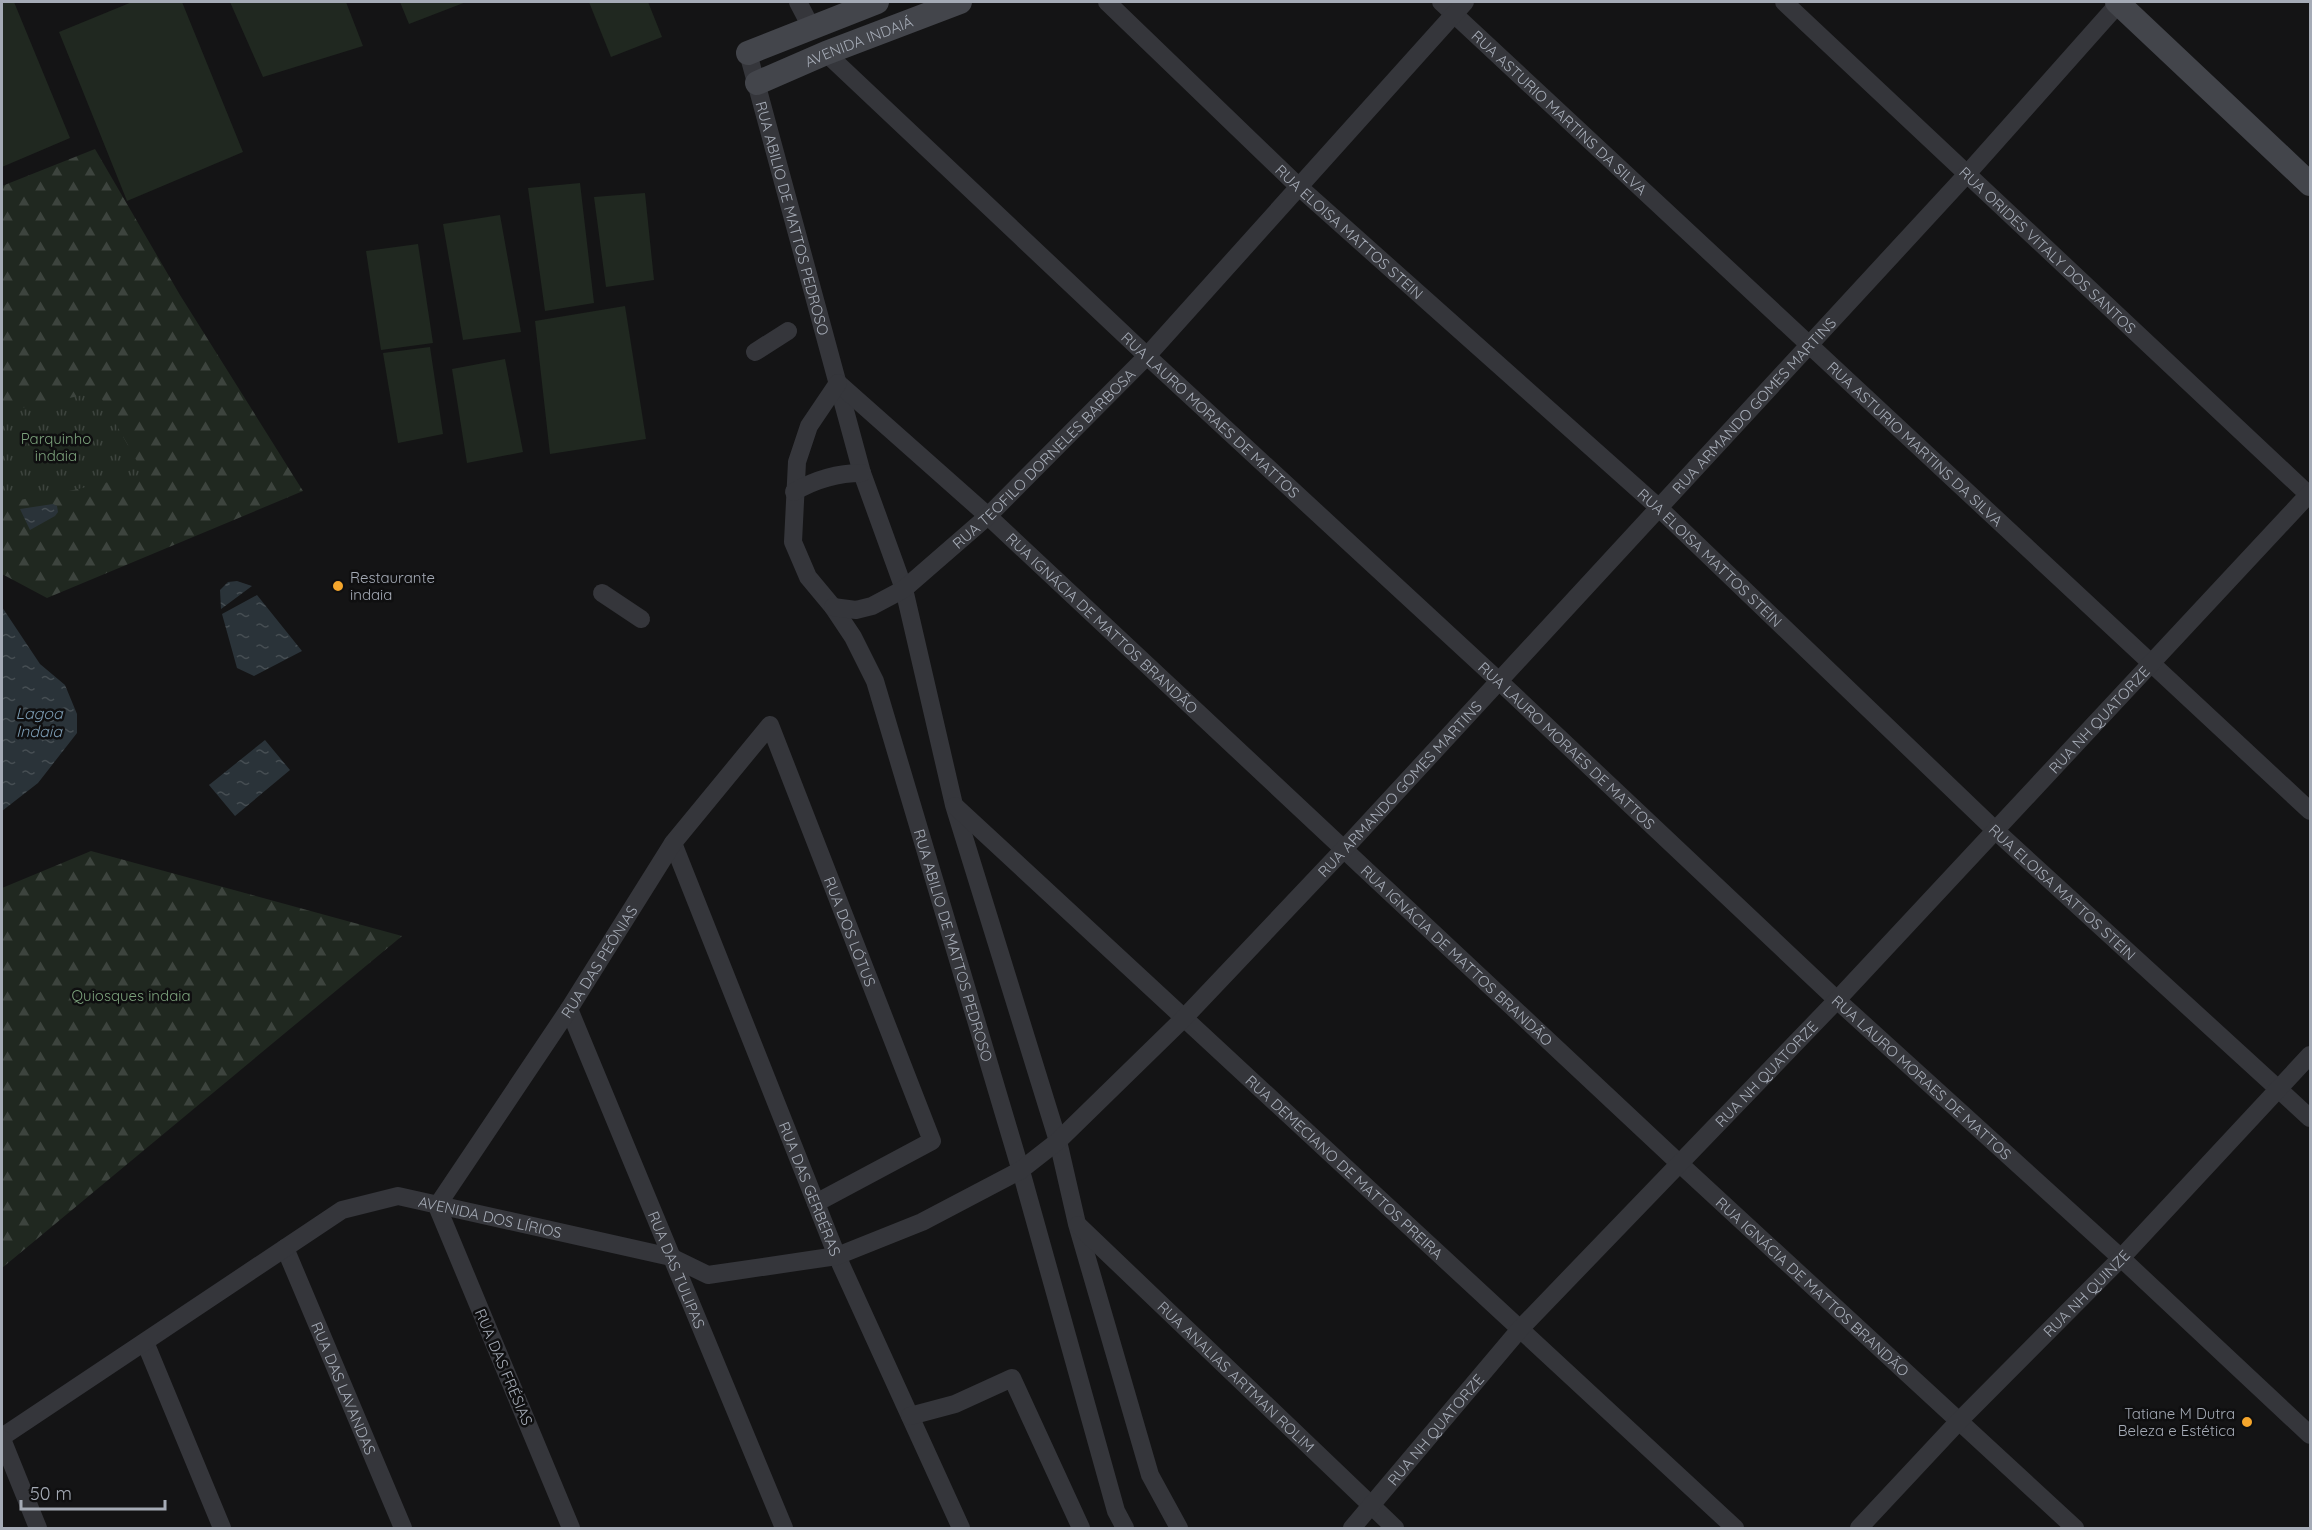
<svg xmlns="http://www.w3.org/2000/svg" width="2312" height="1530" font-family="Quicksand,sans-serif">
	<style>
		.grass { fill: #202820 }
		.forest { fill: url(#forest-firs) }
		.park { fill: url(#park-tufts) }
		.water { fill: url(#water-ripples) }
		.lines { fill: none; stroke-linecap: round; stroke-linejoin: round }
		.street { stroke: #35363b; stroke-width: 18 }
		.secondary { stroke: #43454b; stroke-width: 24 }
		.poi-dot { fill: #f5a62c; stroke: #0f0f10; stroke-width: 2 }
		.labels { text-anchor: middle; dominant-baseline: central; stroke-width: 5; stroke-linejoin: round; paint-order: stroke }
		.street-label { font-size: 15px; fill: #a5abb6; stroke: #0f0f10 }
		.park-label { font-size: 15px; fill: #7ca27c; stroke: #0f0f10 }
		.poi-label { font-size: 15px; fill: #a5abb6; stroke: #0f0f10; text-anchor: start }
		.water-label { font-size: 16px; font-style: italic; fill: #7b9bb2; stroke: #0f0f10 }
	</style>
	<defs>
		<pattern id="forest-firs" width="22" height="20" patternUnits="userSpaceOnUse" patternTransform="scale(1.5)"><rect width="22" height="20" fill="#202820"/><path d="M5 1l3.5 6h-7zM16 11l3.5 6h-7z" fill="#3d443e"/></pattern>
		<pattern id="park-tufts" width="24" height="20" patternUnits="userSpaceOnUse" patternTransform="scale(1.5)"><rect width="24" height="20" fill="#202820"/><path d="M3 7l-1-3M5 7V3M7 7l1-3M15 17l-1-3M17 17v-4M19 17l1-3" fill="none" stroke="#3d443e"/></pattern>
		<pattern id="water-ripples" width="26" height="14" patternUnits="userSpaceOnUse" patternTransform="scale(1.5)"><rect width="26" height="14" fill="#2a3339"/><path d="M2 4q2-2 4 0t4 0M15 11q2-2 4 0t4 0" fill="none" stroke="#464e53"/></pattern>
	</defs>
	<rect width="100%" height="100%" fill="#141415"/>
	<path class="grass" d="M2,2H14L70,138L2,167Z
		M132,2H182L243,152L127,201L59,32Z
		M230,2H346L363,46L263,77Z
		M400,2H466L409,24Z
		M589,2H648L662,37L611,57Z
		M580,183L594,303L545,311L528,188Z
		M645,193L654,280L606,287L594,197Z
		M500,215L521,332L463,340L443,224Z
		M418,244L433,343L381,350L366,251Z
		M625,306L646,439L550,454L535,321Z
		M430,347L443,434L398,443L383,353Z
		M505,359L523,452L467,463L452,369Z"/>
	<path class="forest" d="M95,149L180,295L303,491L47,598L2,574V186Z
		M91,851L402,936L2,1268V888Z"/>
	<path class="park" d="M98,392L144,474L60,493L2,503V412Z"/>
	<path class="water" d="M53,504L57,506L58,512L55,516L30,530L20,509Z
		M237,581L252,586L221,609L220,590L228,582Z
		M257,595L302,651L254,676L237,668L222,614Z
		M2,607L40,664L65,685L77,714V733L38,783L2,811Z
		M265,740L290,770L235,816L209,785Z"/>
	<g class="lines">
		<g class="street">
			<path d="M798,2L811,27"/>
			<path id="s1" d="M1107,2L1298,186L1658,507L1996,831L2310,1118"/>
			<path id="s2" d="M1441,2L2310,811"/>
			<path id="s3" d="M1784,2L2310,496"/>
			<path id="s4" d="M748,53L862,473L904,589L954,805L1058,1141L1077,1224L1150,1475L1179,1528"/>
			<path id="s5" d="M826,53L1147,356L1499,681L1837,1000L2121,1258L2310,1435"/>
			<path d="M755,352L788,331"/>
			<path id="s6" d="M838,383L988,516L1680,1164L2075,1528"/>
			<path id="s7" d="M838,383L809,426L797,462L793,542L808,577L833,607L853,637L875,681L1023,1178L1116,1511L1125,1528"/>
			<path d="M794,492C816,479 837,473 862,473"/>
			<path d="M602,593L641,619"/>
			<path id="s8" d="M833,607L856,610L872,606L904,589L988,516L1147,356L1465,2"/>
			<path id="s9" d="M955,806L1735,1528"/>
			<path id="s10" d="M673,843L837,1256L961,1528"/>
			<path id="s11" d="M569,1009L784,1528"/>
			<path id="s12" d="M1078,1225L1395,1528"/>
			<path id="s13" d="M285,1248L403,1528"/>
			<path d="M145,1342L222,1528"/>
			<path d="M910,1416L955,1404L1012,1378L1081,1528"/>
			<path id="s14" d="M2,1437L342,1210L398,1196L671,1257L708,1275L837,1256L922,1222L1021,1170L1058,1141L1184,1018L1344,849L1967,174L2120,2"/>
			<path d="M2,1439L38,1528"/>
			<path id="s15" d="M571,1528L437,1206L569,1009L673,843L770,725L932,1141L816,1203"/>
			<path id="s16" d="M1352,1528L1520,1329L1837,1000L2310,493"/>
			<path id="s17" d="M1859,1528L1959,1421L2121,1258L2310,1055"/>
		</g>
		<g class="secondary">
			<path d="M2117,2L2310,184"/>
			<path d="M748,53L877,2"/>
			<path id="s18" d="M757,83L826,53L960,2"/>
		</g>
	</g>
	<g class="poi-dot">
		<circle cx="338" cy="586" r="6"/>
		<circle cx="2247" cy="1422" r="6"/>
	</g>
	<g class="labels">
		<g class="street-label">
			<text stroke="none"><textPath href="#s18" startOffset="110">AVENIDA INDAIÁ</textPath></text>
			<text stroke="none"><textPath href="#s2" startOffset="162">RUA ASTURIO MARTINS DA SILVA</textPath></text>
			<text stroke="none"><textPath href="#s4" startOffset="171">RUA ABILIO DE MATTOS PEDROSO</textPath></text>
			<text stroke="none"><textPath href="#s1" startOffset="334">RUA ELOISA MATTOS STEIN</textPath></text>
			<text stroke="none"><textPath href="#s3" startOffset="362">RUA ORIDES VITALY DOS SANTOS</textPath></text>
			<text stroke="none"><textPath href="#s14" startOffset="2181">RUA ARMANDO GOMES MARTINS</textPath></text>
			<text stroke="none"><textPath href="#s5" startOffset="528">RUA LAURO MORAES DE MATTOS</textPath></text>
			<text stroke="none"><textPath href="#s2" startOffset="648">RUA ASTURIO MARTINS DA SILVA</textPath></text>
			<text stroke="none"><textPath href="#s8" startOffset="267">RUA TEOFILO DORNELES BARBOSA</textPath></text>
			<text stroke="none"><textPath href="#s1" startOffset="820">RUA ELOISA MATTOS STEIN</textPath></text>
			<text stroke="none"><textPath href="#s6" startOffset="357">RUA IGNÁCIA DE MATTOS BRANDÃO</textPath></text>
			<text stroke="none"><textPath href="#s16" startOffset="1101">RUA NH QUATORZE</textPath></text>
			<text stroke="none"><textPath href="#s5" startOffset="1014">RUA LAURO MORAES DE MATTOS</textPath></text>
			<text stroke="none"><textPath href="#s14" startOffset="1659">RUA ARMANDO GOMES MARTINS</textPath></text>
			<text stroke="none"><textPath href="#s1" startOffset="1306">RUA ELOISA MATTOS STEIN</textPath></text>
			<text stroke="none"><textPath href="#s15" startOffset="1156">RUA DOS LÓTUS</textPath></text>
			<text stroke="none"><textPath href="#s7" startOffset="608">RUA ABILIO DE MATTOS PEDROSO</textPath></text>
			<text stroke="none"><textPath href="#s6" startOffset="843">RUA IGNÁCIA DE MATTOS BRANDÃO</textPath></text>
			<text stroke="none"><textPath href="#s15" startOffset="642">RUA DAS PEÔNIAS</textPath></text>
			<text stroke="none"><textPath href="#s16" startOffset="615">RUA NH QUATORZE</textPath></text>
			<text stroke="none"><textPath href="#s5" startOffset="1500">RUA LAURO MORAES DE MATTOS</textPath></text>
			<text stroke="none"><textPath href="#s9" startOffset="531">RUA DEMECIANO DE MATTOS PREIRA</textPath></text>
			<text stroke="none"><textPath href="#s10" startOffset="372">RUA DAS GERBÉRAS</textPath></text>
			<text stroke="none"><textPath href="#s14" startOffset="561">AVENIDA DOS LÍRIOS</textPath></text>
			<text stroke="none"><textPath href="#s11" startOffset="282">RUA DAS TULIPAS</textPath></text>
			<text stroke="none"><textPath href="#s6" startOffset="1329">RUA IGNÁCIA DE MATTOS BRANDÃO</textPath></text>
			<text stroke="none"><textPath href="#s17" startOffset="327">RUA NH QUINZE</textPath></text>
			<text transform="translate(504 1367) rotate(67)">RUA DAS FRÉSIAS</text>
			<text stroke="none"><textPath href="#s12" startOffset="219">RUA ANALIAS ARTMAN ROLIM</textPath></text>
			<text stroke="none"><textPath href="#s13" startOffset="152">RUA DAS LAVANDAS</textPath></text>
			<text stroke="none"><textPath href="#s16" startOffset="129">RUA NH QUATORZE</textPath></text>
		</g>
		<g class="park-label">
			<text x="56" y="438">Parquinho<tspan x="56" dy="17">indaia</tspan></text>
			<text x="131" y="995">Quiosques indaia</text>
		</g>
		<g class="poi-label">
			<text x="350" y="577">Restaurante<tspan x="350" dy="17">indaia</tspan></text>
			<text x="2235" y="1413" text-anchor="end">Tatiane M Dutra<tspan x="2235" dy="17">Beleza e Estética</tspan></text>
		</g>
		<g class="water-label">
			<text x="39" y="713">Lagoa<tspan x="39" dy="18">Indaia</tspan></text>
		</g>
	</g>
	<rect width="2312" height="1530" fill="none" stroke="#a5abb6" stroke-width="6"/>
	<path d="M21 1500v9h144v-9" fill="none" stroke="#a5abb6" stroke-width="3"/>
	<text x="30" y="1500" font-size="18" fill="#a5abb6" stroke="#0f0f10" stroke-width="4.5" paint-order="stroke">50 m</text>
</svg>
